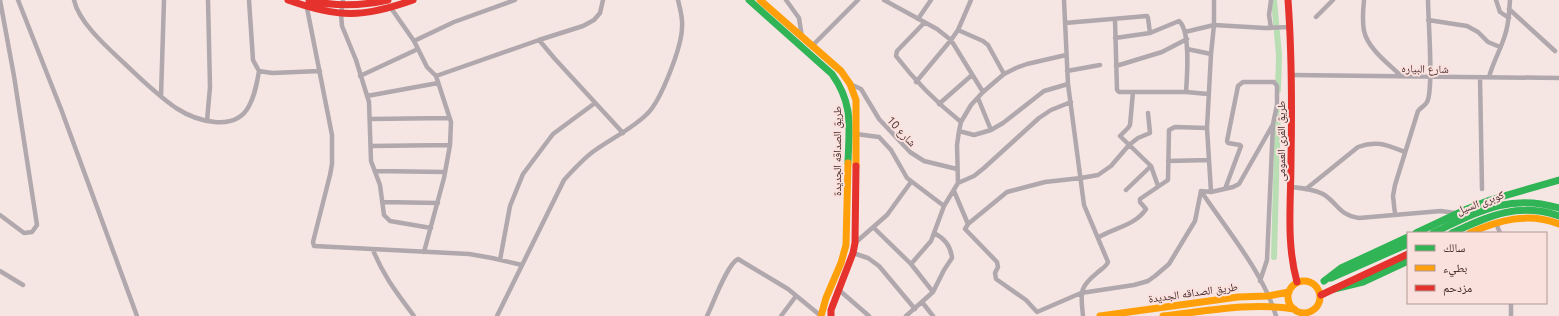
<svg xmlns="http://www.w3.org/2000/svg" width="1559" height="316" font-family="'Open Sans','Noto Naskh Arabic',sans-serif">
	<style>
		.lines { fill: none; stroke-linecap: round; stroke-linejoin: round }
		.canal { stroke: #b9deb4; stroke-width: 6 }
		.street { stroke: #b0a8ac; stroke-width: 4.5 }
		.fast { stroke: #30b455; stroke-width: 7 }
		.slow { stroke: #ff9f0a; stroke-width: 7 }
		.jam { stroke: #e5322d; stroke-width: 7 }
		.labels { text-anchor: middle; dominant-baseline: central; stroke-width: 4; stroke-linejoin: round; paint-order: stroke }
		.street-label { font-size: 11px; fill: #442c2a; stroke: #fbe1de }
	</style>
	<rect width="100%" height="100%" fill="#f5e6e4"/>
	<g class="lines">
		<path class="canal" d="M1274,0L1279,55L1278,90
			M1274,257L1278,107"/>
		<path class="street" d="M0,0L14,76L37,225L32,232L24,233L0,215
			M18,0L61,109L137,316
			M74,0C79,23 108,48 125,64C141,79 157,95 176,108C196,121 235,133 249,106C255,95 257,83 259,71
			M249,0L253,60L259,71L272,73L320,71
			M343,0L341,14L342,26L356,60L369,102L371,161L380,185L384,215L390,221L431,228
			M786,0L799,18L802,37
			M884,0L937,29L951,40L983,92
			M1064,0L1068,84L1084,205L1108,262C1106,267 1101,269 1097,273C1078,288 1081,294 1083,316
			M1364,0C1363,10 1362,21 1364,31C1368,49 1389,64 1401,76
			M1496,0L1500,12L1509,18
			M307,8L332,135V164L330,175L313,242L314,246L469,254L492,258L522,265
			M391,8L414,41L427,67L436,76L451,122L450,145L444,178L424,252
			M1509,9L1555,51
			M1316,17L1333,0
			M918,19L931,0
			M1115,20L1117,90L1119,92H1133L1130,125L1128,128L1120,136L1151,166L1158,186
			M1428,20L1467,26L1478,32L1488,42L1500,47
			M924,23L897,51L896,56C915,81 936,102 961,122
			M1065,23L1147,16L1148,18L1150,33
			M1271,28L1269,15L1271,0
			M958,30L983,41L988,45L1004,74
			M1185,32L1214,25L1265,28L1290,27
			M1115,38L1150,33L1179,21C1191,31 1187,77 1186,92L1208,94
			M539,40L555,59L623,133
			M414,41L454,22L515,0
			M812,46L858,0
			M1187,49L1211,54
			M1116,66L1162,52L1187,39
			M1067,71L1100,65
			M1291,75L1559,78
			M360,76L418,49
			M436,76L539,40L583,26L594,20L600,13L603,0
			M1480,77L1482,189
			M1489,77C1493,62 1501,49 1505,35C1509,24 1509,12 1510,0
			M916,82L951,40L958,30L971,0
			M850,84L861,89L879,119L910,152L924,161L957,169
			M1133,92H1186
			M161,96L164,0
			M367,96L438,83
			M978,98L991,130
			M939,104L972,75
			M370,119L449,118
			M207,121L210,87L208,0
			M959,131L974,135L991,130L1003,123L1044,91L1068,84
			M856,134L879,137L891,150L907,178L944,206
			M371,146L450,145
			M1168,161L1209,160
			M375,171L445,172
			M958,183L974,176L984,168L1039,118L1051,110L1071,102
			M1291,187C1302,188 1313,189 1323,194C1338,203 1338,215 1359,218L1441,211L1455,213
			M1225,189L1241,146L1240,145L1228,143L1227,141L1238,86L1243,82H1274L1277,86V105L1273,124L1267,260L1260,281
			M1306,189L1358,147C1377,140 1387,145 1405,152
			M1126,190L1151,166
			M954,191L968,224L965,229L997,262L998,267L995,273L996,279L1026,300L1037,312L1081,293L1134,285L1148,281L1155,276L1169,264L1195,221L1201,191L1211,192L1207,128L1211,54L1214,25V0
			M1201,191C1226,229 1263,272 1276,316
			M1211,192L1233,187L1239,184L1272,126
			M382,202L438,203
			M1395,214L1393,196L1395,185L1418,111C1421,107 1425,106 1427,102C1434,90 1428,18 1428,0
			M1496,223L1500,233
			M968,224L1007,192L1045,182L1081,178L1098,175L1111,166L1129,145L1138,138L1150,133L1148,113
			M874,228L911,264L933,292L906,316
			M1099,237C1114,228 1136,225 1146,209L1140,202V199L1168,180L1169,130L1175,127L1207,128
			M855,243L887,215L911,182
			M373,250C384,277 397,293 414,316
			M853,253L868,258L879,266L915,309
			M500,260L510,206L523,174L553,134L595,103
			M911,264L931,241L944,206L958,183L957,145L959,131L961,122L971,105L983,92L1004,74L1016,68L1027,64L1066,55
			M0,271L23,285
			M839,290L869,316
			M933,292L944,270L952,258C951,247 944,238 934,233
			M922,302L933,316
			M1511,303V316
			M497,316L564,180C573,170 583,159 594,151C612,138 632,129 647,114C661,101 682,46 682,27C683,18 680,9 678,0
			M707,316C713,304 727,264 738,259L788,289L821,316
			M781,316L796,296"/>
		<path class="fast" d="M749,0L832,74C854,105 849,127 848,163
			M1416,233L1467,209L1490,200L1559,180
			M1433,233C1478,212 1509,193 1559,208
			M1452,233C1489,216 1518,202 1559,216
			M1331,278L1408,244
			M1324,281L1341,268L1408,237
			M1334,289L1363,282L1408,261"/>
		<path class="slow" d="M760,0L841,71L850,84L856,100V166
			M1470,233C1499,220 1528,212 1559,224
			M1288 297a16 16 0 1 1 32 0a16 16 0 1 1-32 0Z
			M821,316L826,298L841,263L846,245L848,163
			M1100,316L1238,297L1268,296L1289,292
			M1163,316C1207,311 1250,302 1294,309"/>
		<path class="jam" d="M288,0C338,18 363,18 413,0
			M309,0C336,7 361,6 388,0
			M1288,0C1292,54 1292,107 1291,161C1291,201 1286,243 1297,282
			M1321,295L1408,254
			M831,316V310L853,253L855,243L856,166"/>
	</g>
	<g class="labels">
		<g class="street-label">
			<text transform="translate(1425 68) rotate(1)">شارع البياره</text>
			<text transform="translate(902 131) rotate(47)">شارع 10</text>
			<text transform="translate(1280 141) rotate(-90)">طريق القرى العمومى</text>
			<text transform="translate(836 151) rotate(-90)">طريق الصداقه الجديدة</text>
			<text transform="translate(1480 202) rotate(-20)">كوبرى السيل</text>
			<text transform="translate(1193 292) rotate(-8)">طريق الصداقه الجديدة</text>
		</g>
	</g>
	<rect x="1407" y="232" width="140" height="72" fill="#fbe1de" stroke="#b29996"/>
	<rect x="1415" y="245" width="20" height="6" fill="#30b455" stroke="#b29996"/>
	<text x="1443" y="252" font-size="12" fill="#442c2a">سالك</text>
	<rect x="1415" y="265" width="20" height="6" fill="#ff9f0a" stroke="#b29996"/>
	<text x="1443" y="272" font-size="12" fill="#442c2a">بطيء</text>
	<rect x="1415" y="285" width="20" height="6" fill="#e5322d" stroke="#b29996"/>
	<text x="1443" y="292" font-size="12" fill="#442c2a">مزدحم</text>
</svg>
